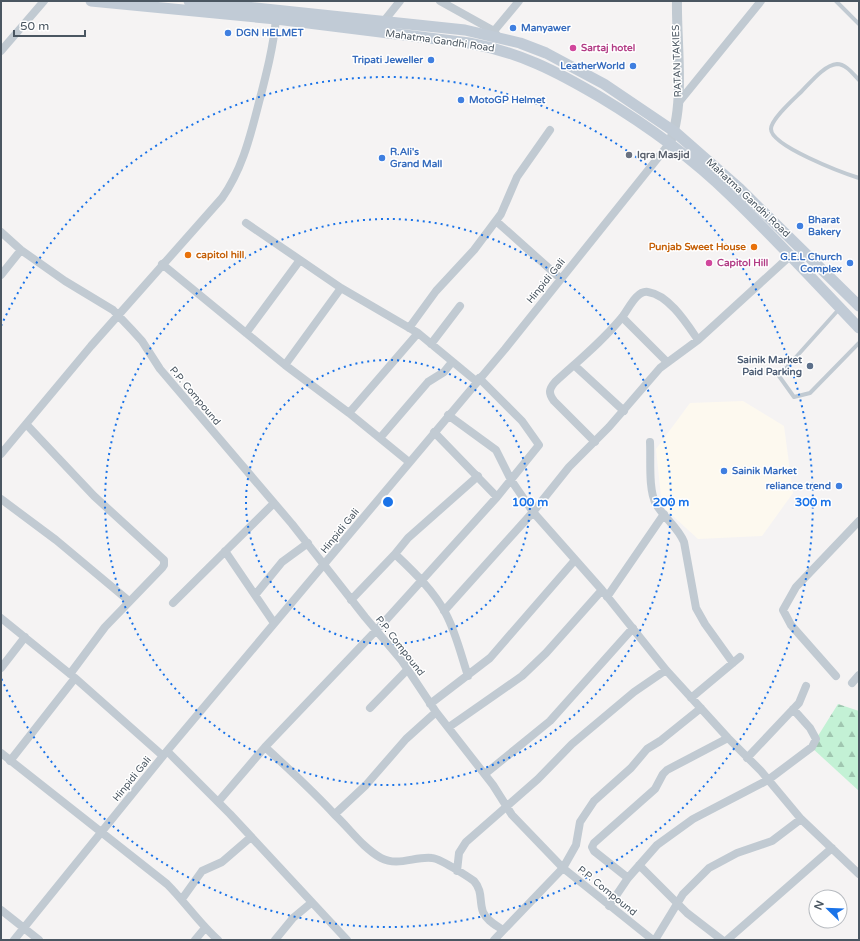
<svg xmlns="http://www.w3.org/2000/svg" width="860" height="941" font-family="'Varela Round',sans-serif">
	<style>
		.commercial { fill: #fdf9ef }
		.forest { fill: url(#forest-firs) }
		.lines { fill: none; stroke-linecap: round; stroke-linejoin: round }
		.service { stroke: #c1cad2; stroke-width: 4 }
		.minor { stroke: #c1cad2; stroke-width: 8 }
		.tertiary { stroke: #c1cad2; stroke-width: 10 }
		.secondary { stroke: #c1cbd6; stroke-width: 11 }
		.ring { fill: none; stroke: #1a73e8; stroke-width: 2; stroke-dasharray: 2 4 }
		.shop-dot { fill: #3f7fe0; stroke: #fff; stroke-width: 1.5 }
		.hotel-dot { fill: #d1479c; stroke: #fff; stroke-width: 1.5 }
		.worship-dot { fill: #6b7280; stroke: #fff; stroke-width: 1.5 }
		.food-dot { fill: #e8710a; stroke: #fff; stroke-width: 1.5 }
		.service-dot { fill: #5c6f8a; stroke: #fff; stroke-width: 1.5 }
		.labels { text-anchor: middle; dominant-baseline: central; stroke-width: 3; stroke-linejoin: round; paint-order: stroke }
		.shop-label { font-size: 10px; font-weight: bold; fill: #366cbe; stroke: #fff; text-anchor: start }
		.street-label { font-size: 10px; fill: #4a5661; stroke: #fff }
		.hotel-label { font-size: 10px; font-weight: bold; fill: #b23c85; stroke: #fff; text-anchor: start }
		.worship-label { font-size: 10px; font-weight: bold; fill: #5b616d; stroke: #fff; text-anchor: start }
		.food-label { font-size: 10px; font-weight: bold; fill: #c56008; stroke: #fff; text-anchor: end }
		.service-label { font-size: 10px; font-weight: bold; fill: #4e5e75; stroke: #fff; text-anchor: end }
		.centre { fill: #1a73e8; stroke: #fff; stroke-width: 2 }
		.ring-label { font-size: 12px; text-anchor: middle; font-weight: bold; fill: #1a73e8; stroke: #fff; stroke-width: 3; stroke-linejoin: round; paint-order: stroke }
	</style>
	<defs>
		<pattern id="forest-firs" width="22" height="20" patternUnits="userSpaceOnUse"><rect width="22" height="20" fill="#c3f1d5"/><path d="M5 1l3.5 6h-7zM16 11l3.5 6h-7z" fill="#a0c6b0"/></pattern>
	</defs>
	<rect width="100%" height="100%" fill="#f5f3f3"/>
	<path class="commercial" d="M743,401L784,426L793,493L762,536L698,539L662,506L656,449L690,403Z"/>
	<path class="forest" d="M838,704L859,711V791L811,747Z"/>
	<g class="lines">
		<path class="service" d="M836,1L859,24
			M859,80C853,74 846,64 837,64C824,65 810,83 801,92C794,99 771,119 771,129C771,146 843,173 859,178
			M840,308L779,376L794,397L810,393L859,343"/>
		<path class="minor" d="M440,1L494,31L498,37
			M384,21L400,1
			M494,31L519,1
			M1,51L44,1
			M679,102L761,1
			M496,221L561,279
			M246,223L341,288L418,333L476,381
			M1,232L21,250L65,281L113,310L132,330L142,341L160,369L292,524L365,617L402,661L436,712L493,785L512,815L563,868L653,940
			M162,264L285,365L349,413L409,462
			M1,275L21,250
			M622,317L667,362
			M409,328L436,291L474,250L501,214L517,177L550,130
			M246,333L300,260
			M431,344L460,306
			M285,365L341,288
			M574,365L624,411
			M349,413L418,333
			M448,415L496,450L511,480L533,512L602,590L666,670L728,738L761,771L801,819L859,874
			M26,424L94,496L164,560V565L162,568L105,627L70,674
			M434,432L497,497
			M380,438L428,382L444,372L452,362
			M595,442L554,401C548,393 549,389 555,382C578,361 604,340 623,316C629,308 637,290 648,292C669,295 687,324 698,340
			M650,442C651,458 648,490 656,504C664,518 678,527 684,542L696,608L705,624L733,663
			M1,454L91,346L222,198C241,171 249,141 257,110C265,79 273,50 276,19
			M1,499L56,540L129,601
			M225,551L274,623
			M395,554C414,572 434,591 446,614C456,633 461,655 468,676
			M256,594L282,562L308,543
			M607,597L664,514
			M351,600L395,554L408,538L478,476
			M173,603L274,503
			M444,611L533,512L569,467L609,427L660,368L698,340L790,256
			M1,618L75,678L163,756
			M1,668L25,637
			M836,676L791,625L783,610L796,587L859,521
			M852,683L859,675
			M691,698L740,657
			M430,704L490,658L575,560
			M370,708L408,669
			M449,727L522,676L546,653L602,590
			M265,747C289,769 313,791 335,815C350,829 363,848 381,858C398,867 415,856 432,858C439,858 467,876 474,881C483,891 479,901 483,912C487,921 496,925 503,930
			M167,751L230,814L347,940
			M1,753L167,884C185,902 199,923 218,940
			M747,758L799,703L806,686
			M10,761L75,678
			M485,774L550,721L633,628
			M218,802L265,747L386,620L497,497L539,445L522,421L479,378
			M335,814L366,785L406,739L436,712
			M639,865L687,913L722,940
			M457,871L459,853L466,842L538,779L572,744L634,692L666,670
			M628,878L594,851L592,847L594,843L655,789L663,774L667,770L728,738
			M182,899L202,871L222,862L251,837
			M609,906L628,878L657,845L693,819L768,780L812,747L816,739L810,728L793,709
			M1,910L39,940
			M14,940L167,751L505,349L669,144
			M195,940L205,928
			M275,940L293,918L311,903
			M494,940L563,868L576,845L580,822L594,801L631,768L647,749L660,741L701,708
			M655,940L683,894L709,868L737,853L772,841L801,819
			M727,940L832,848"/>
		<path class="tertiary" d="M669,144C686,108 676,42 677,1"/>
		<path class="secondary" d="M91,1L276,19L469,43C519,52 556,71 600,97C645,124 692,158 730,195C775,238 816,283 859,328
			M189,1L465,30L520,43L546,53L604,84L675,132L740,189L859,306"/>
	</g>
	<g class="ring">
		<circle cx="388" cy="502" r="142"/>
		<circle cx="388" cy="502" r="283"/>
		<path d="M1 326A425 425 0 1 1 1 678"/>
	</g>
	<g class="shop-dot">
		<circle cx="513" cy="28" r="4"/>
		<circle cx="228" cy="33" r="4"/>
		<circle cx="431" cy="60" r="4"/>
		<circle cx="633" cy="66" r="4"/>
		<circle cx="461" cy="100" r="4"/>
		<circle cx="382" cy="158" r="4"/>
		<circle cx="800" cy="226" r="4"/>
		<circle cx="850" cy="263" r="4"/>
		<circle cx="724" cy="471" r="4"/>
		<circle cx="839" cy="486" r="4"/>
	</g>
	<g class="hotel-dot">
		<circle cx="573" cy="48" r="4"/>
		<circle cx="709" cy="263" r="4"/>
	</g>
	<circle class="worship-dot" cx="629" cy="155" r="4"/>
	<g class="food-dot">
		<circle cx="754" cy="247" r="4"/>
		<circle cx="188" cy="255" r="4"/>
	</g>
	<circle class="service-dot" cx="810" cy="366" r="4"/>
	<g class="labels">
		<g class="shop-label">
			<text x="521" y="28">Manyawer</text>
			<text x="236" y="33">DGN HELMET</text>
			<text x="423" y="60" text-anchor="end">Tripati Jeweller</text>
			<text x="625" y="66" text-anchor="end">LeatherWorld</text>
			<text x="469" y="100">MotoGP Helmet</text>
			<text x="390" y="152">R.Ali's<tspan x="390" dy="12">Grand Mall</tspan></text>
			<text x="808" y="220">Bharat<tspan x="808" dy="12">Bakery</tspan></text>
			<text x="842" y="257" text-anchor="end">G.E.L Church<tspan x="842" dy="12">Complex</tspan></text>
			<text x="732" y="471">Sainik Market</text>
			<text x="831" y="486" text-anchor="end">reliance trend</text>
		</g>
		<g class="street-label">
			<text transform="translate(440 41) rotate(8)">Mahatma Gandhi Road</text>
			<text transform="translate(677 61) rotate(-92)">RATAN TAKIES</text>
			<text transform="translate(748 198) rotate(43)">Mahatma Gandhi Road</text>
			<text transform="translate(546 281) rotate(-51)">Hinpidi Gali</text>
			<text transform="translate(195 396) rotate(50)">P.P. Compound</text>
			<text transform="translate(340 531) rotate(-51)">Hinpidi Gali</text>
			<text transform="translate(400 646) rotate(52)">P.P. Compound</text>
			<text transform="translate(132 779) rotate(-51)">Hinpidi Gali</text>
			<text transform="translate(607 891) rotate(39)">P.P. Compound</text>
		</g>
		<g class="hotel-label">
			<text x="581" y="48">Sartaj hotel</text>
			<text x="717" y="263">Capitol Hill</text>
		</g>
		<g class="worship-label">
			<text x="637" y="155">Iqra Masjid</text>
		</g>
		<g class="food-label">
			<text x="746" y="247">Punjab Sweet House</text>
			<text x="196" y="255" text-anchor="start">capitol hill</text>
		</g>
		<g class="service-label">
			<text x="802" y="360">Sainik Market<tspan x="802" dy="12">Paid Parking</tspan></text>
		</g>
	</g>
	<circle cx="388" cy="502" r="6" class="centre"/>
	<g class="ring-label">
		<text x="530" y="506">100 m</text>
		<text x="671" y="506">200 m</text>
		<text x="813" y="506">300 m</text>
	</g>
	<rect width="860" height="941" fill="none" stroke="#4a5661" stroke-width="4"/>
	<g transform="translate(828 909) rotate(293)"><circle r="19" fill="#ffffff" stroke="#b7bbc0"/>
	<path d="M0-3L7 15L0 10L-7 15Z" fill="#1a73e8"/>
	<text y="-6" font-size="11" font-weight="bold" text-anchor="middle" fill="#4a5661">N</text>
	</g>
	<path d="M14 30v6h71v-6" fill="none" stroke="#4a5661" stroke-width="2"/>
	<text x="20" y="30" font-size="12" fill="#4a5661" stroke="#ffffff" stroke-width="3" paint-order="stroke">50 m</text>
</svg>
